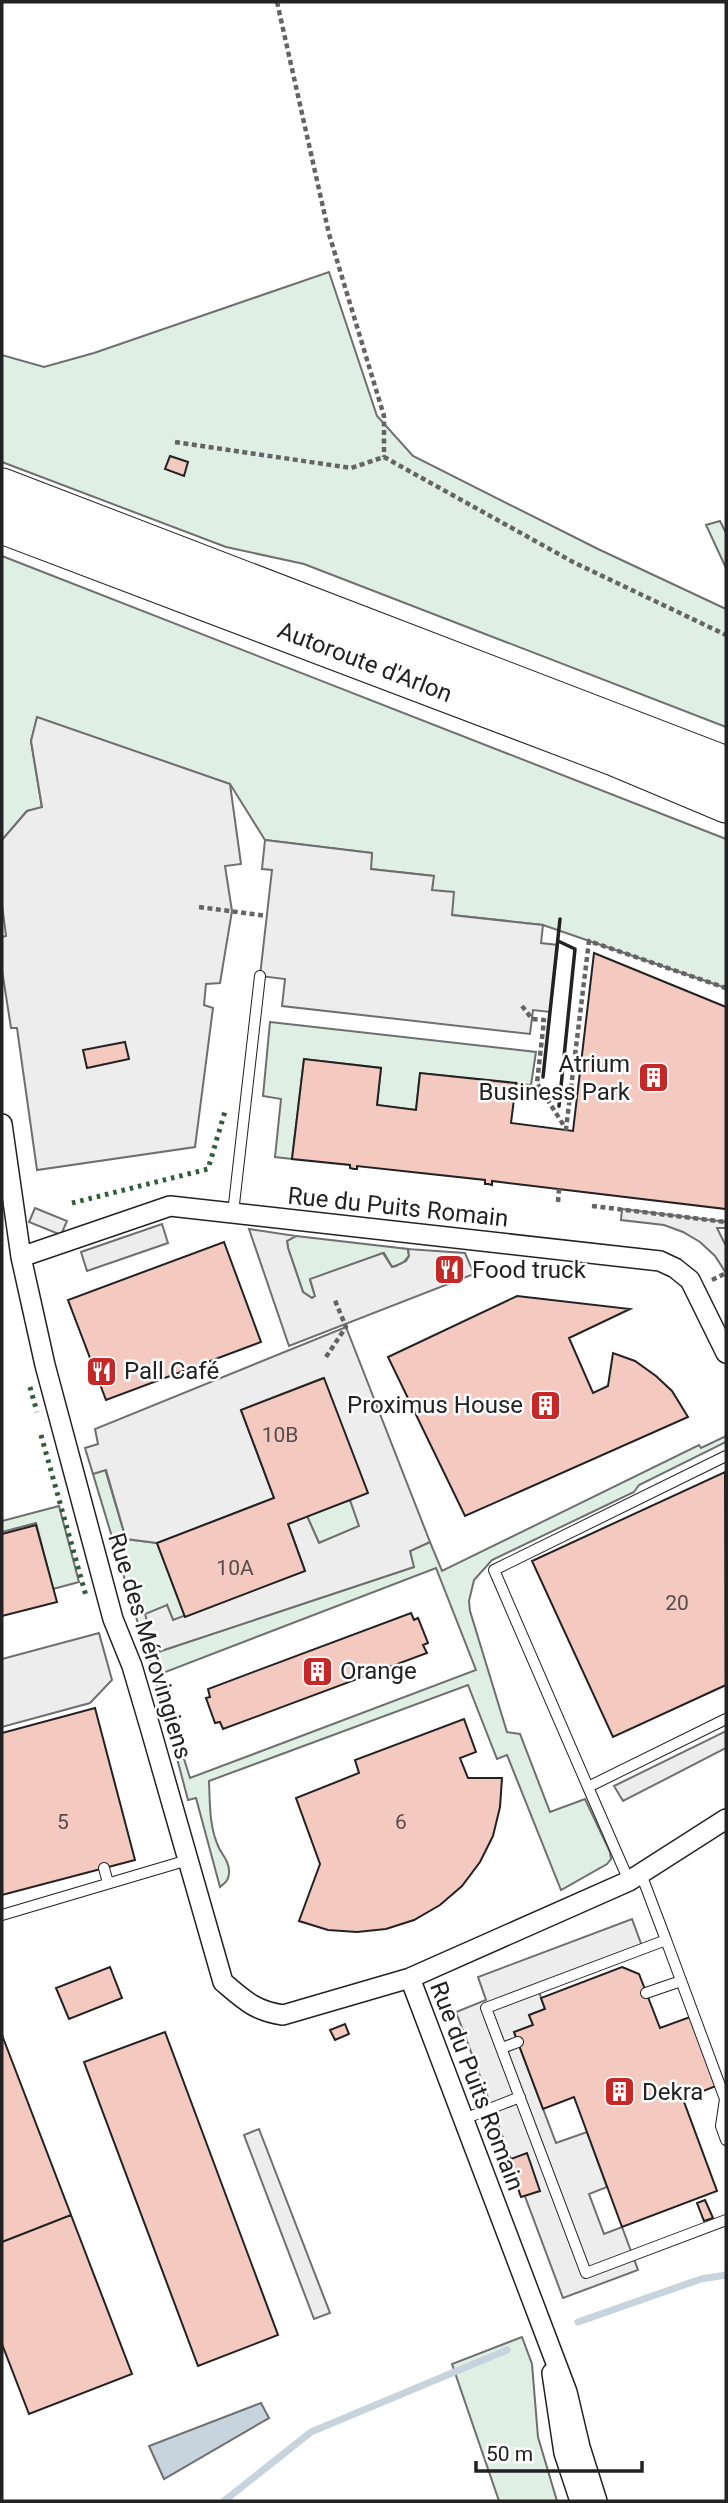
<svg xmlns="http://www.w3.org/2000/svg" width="728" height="2503" font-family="Roboto,sans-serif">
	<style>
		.green { fill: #e0efe3; stroke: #6f6f6f; stroke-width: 2 }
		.parking { fill: #ededed; stroke: #6f6f6f; stroke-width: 2 }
		.water { fill: #c7d3dd; stroke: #6f6f6f; stroke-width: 2 }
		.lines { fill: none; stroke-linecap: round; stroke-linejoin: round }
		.stream { stroke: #c7d3dd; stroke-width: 7 }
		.building { fill: #f3c9c0; stroke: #222; stroke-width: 2 }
		.service-casing { stroke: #222; stroke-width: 12 }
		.minor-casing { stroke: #222; stroke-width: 22 }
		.motorway-casing { stroke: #222; stroke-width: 39 }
		.path { stroke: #646464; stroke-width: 4.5; stroke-dasharray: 5 3.5; stroke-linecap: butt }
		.service { stroke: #fff; stroke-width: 10 }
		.minor { stroke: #fff; stroke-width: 19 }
		.motorway { stroke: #fff; stroke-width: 37 }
		.hedge { stroke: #2f5e38; stroke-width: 5; stroke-dasharray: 3.5 5; stroke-linecap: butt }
		.wall { stroke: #222; stroke-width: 3.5 }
		.labels { text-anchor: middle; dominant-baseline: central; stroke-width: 5; stroke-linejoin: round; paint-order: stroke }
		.number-label { font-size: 21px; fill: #564c4a }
		.street-label { font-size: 24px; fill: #222; stroke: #fff }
		.poi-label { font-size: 24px; fill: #222; stroke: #fff; text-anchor: start }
	</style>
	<rect width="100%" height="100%" fill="#fff"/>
	<path class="green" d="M329,272L377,416L413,456L598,549L726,609V727L304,564L226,547L2,462V355L44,367L94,353Z
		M720,521L726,533V568L706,525Z
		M2,556L726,839V988L543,925L452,915L432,890L433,876L370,869L372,853L265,840L230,784L37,718L31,741L42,808L27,811L2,840Z
		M270,1022L536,1052L531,1085L420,1073L416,1110L377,1105L381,1068L304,1059L292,1159L275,1157L281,1099L263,1096Z
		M296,1236L408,1249L409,1256L403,1263L392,1267L384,1253L310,1280L315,1296L312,1298L303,1292L288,1248L287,1241Z
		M726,1436V1442L639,1485L634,1492L492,1560L474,1580L469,1601L470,1611L507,1732L520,1734L550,1812L585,1799L610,1852L611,1859L607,1864L561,1890L507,1755L497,1759L468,1685L209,1781C210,1804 209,1827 219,1848C223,1856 230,1863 229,1873C229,1880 225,1883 220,1887L196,1798L188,1800L174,1747L180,1746L190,1778L476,1670L436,1568L160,1674L171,1715L165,1717L149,1655L413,1567L410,1551L430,1542L442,1571L699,1445L701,1448Z
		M105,1469L126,1539L157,1543L185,1617L173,1620L167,1605L149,1627L140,1630L93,1474Z
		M350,1500L360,1526L319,1543L307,1516Z
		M59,1506L79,1582L53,1589L36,1523L2,1532V1521Z
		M522,2337L532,2364L538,2437L557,2501H499L452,2364Z"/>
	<path class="parking" d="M37,717L230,784L241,864L225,866L232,911L220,983L206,984L204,1005L213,1008L195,1147L37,1170L17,1028H11L2,970V937L6,936L2,904V840L27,811L42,807L31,741Z
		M265,840L372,853L371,869L434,876L432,890L454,892L452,915L543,925L541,943L558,945L550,1012L533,1010L530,1034L282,1006L285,979L260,976L272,870L262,869Z
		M35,1208L67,1221L61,1235L29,1222Z
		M622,1209L726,1222V1228H717L726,1246V1273L715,1256L700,1242L683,1232L664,1225L621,1220Z
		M162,1224L168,1243L87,1271L81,1252Z
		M249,1229L296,1236L287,1241L288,1248L303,1292L312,1298L315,1296L310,1279L383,1253L392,1267L396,1266L406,1261L409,1256L408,1249L465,1253L474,1274L289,1346Z
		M346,1327L430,1542L410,1551L414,1567L149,1655L140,1630L149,1627L145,1614L167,1605L173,1620L305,1571L288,1524L307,1516L319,1543L359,1526L350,1500L367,1493L323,1378L241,1410L274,1498L157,1543L126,1539L106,1470L93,1474L85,1448L98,1444L95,1429Z
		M99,1633L112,1680L90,1703L2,1727V1659Z
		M726,1731V1748L623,1801L614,1786Z
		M632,1919L643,1949L538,1989L545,2009L529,2015L533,2025L514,2032L556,2143L587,2132L607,2187L589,2194L604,2234L622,2227L638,2270L563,2298L456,2012L486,2000L478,1977Z
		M259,2129L330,2313L314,2319L244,2135Z"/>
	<path class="water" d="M261,2403L269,2418L164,2479L149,2446Z"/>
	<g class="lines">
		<path class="stream" d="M578,2322L701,2279L726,2275
			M224,2501L311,2432L507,2350"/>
	</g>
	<path class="building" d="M170,456L188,462L184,476L165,469Z
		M594,953L726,1007V1209L492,1181V1185L488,1184H485V1180L357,1166V1169H354L350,1168V1165L292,1159L304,1059L381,1068L377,1105L416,1110L420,1073L516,1083L511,1123L573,1131Z
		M125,1042L129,1059L87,1068L83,1050Z
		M224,1242L261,1342L106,1400L68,1300Z
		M517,1296L630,1309L569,1338L593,1393L608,1386L613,1353L635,1361L656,1376L672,1391L688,1417L465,1516L388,1357Z
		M324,1378L368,1493L288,1524L305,1571L185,1617L157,1543L274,1498L241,1410Z
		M725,1472L726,1685L613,1737L532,1561Z
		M36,1525L57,1602L2,1616V1534Z
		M411,1613L414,1620L418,1618L428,1643L423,1645L427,1653L223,1729L220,1722L215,1723L206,1698L210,1697L208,1689Z
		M95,1708L135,1860L2,1895V1733Z
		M464,1719L476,1752L460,1758L468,1778H502L500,1807L493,1836L480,1862L462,1886L440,1905L414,1920L386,1929L357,1932L328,1930L299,1921L320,1864L296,1798L359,1773L355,1760Z
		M110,1967L122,1998L69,2019L56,1988Z
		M622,1967L639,1974L660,2028L690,2017L716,2086L683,2099L717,2191L622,2227L574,2097L543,2109L514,2032L533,2025L529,2015L545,2009L541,1998Z
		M345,2024L349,2034L335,2040L330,2030Z
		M165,2032L278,2335L198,2366L84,2062Z
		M2,2035L71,2215L2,2242Z
		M527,2153L540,2191L521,2197L508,2160Z
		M705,2200L713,2218L704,2221L697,2203Z
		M71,2215L132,2374L29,2414L2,2344V2242Z"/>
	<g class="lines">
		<defs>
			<path id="service" d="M233,1213L260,976
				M588,1787L494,1570L726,1456
				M104,1868L108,1883
				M641,1874L666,1940
				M629,1881L588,1787L726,1719
				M2,1915L188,1860
				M646,1993L681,1981
				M502,2048L518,2042
				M464,2119L520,2097
				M726,2140L721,2126L725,2099L666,1940L486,2008L586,2273L726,2220"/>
			<path id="minor" d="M2,1124L21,1257L45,1365L113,1619L132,1666L150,1727L223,1982C244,2000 255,2011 283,2015L410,1978L629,1881L726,1819
				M21,1257L170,1206L660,1261L675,1268L690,1280L726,1353
				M410,1978L567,2392L580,2447L597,2501
				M552,2373L564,2453L580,2501"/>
			<path id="motorway" d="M2,487L726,765
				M2,525L614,757L726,804"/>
		</defs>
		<use href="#service" class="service-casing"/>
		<use href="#minor" class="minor-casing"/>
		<use href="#motorway" class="motorway-casing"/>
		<path class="path" d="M277,2L329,234L384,416V457
			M175,442L351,468L384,457L573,562L726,635
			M199,907L267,916
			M522,1006L532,1019L544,1020L537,1083L566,1129L589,941L726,988
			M558,1202L559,1189
			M592,1206L726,1222
			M712,1280L726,1273
			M326,1357L346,1327L334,1298"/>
		<use href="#service" class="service"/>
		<use href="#minor" class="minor"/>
		<use href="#motorway" class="motorway"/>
		<path class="hedge" d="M72,1203L208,1169L226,1108
			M30,1387L37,1412
			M41,1435L86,1596"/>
		<path class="wall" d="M558,941L575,949L559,1106
			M543,1077L560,919"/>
	</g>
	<defs>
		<symbol id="building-square" viewBox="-11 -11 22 22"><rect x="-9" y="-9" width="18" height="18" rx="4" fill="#c62828" stroke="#fff"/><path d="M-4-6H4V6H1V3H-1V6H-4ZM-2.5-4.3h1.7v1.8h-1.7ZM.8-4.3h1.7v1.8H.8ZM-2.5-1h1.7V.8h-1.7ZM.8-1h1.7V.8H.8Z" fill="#fff"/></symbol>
		<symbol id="restaurant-square" viewBox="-11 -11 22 22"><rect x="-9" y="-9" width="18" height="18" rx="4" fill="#c62828" stroke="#fff"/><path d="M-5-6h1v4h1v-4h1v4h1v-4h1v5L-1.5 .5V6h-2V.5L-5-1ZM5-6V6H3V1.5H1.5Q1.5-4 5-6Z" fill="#fff"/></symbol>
	</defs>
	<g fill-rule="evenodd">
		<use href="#building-square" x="636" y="1060" width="35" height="35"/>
		<use href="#restaurant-square" x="432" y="1252" width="35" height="35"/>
		<use href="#restaurant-square" x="84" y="1354" width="35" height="35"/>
		<use href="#building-square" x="528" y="1388" width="35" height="35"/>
		<use href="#building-square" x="300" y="1654" width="35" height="35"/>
		<use href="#building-square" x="602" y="2074" width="35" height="35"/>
	</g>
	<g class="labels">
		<g class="number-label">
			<text x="280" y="1435">10B</text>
			<text x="235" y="1568">10A</text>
			<text x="677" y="1603">20</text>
			<text x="63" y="1822">5</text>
			<text x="401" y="1822">6</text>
		</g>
		<g class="street-label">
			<text transform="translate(365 662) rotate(21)">Autoroute d'Arlon</text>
			<text transform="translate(398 1207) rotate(6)">Rue du Puits Romain</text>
			<text transform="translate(150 1646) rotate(73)">Rue des Mérovingiens</text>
			<text transform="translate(477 2086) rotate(69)">Rue du Puits Romain</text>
		</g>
		<g class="poi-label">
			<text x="630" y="1064" text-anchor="end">Atrium<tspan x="630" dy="28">Business Park</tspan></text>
			<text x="472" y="1270">Food truck</text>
			<text x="124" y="1371">Pall Café</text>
			<text x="523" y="1405" text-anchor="end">Proximus House</text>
			<text x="340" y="1671">Orange</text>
			<text x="642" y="2092">Dekra</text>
		</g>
	</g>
	<rect width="728" height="2503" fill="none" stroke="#222222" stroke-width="7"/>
	<path d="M476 2461v10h166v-10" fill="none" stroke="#222222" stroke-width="3.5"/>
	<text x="486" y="2461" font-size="21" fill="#222222" stroke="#ffffff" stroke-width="5" paint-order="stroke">50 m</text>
</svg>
